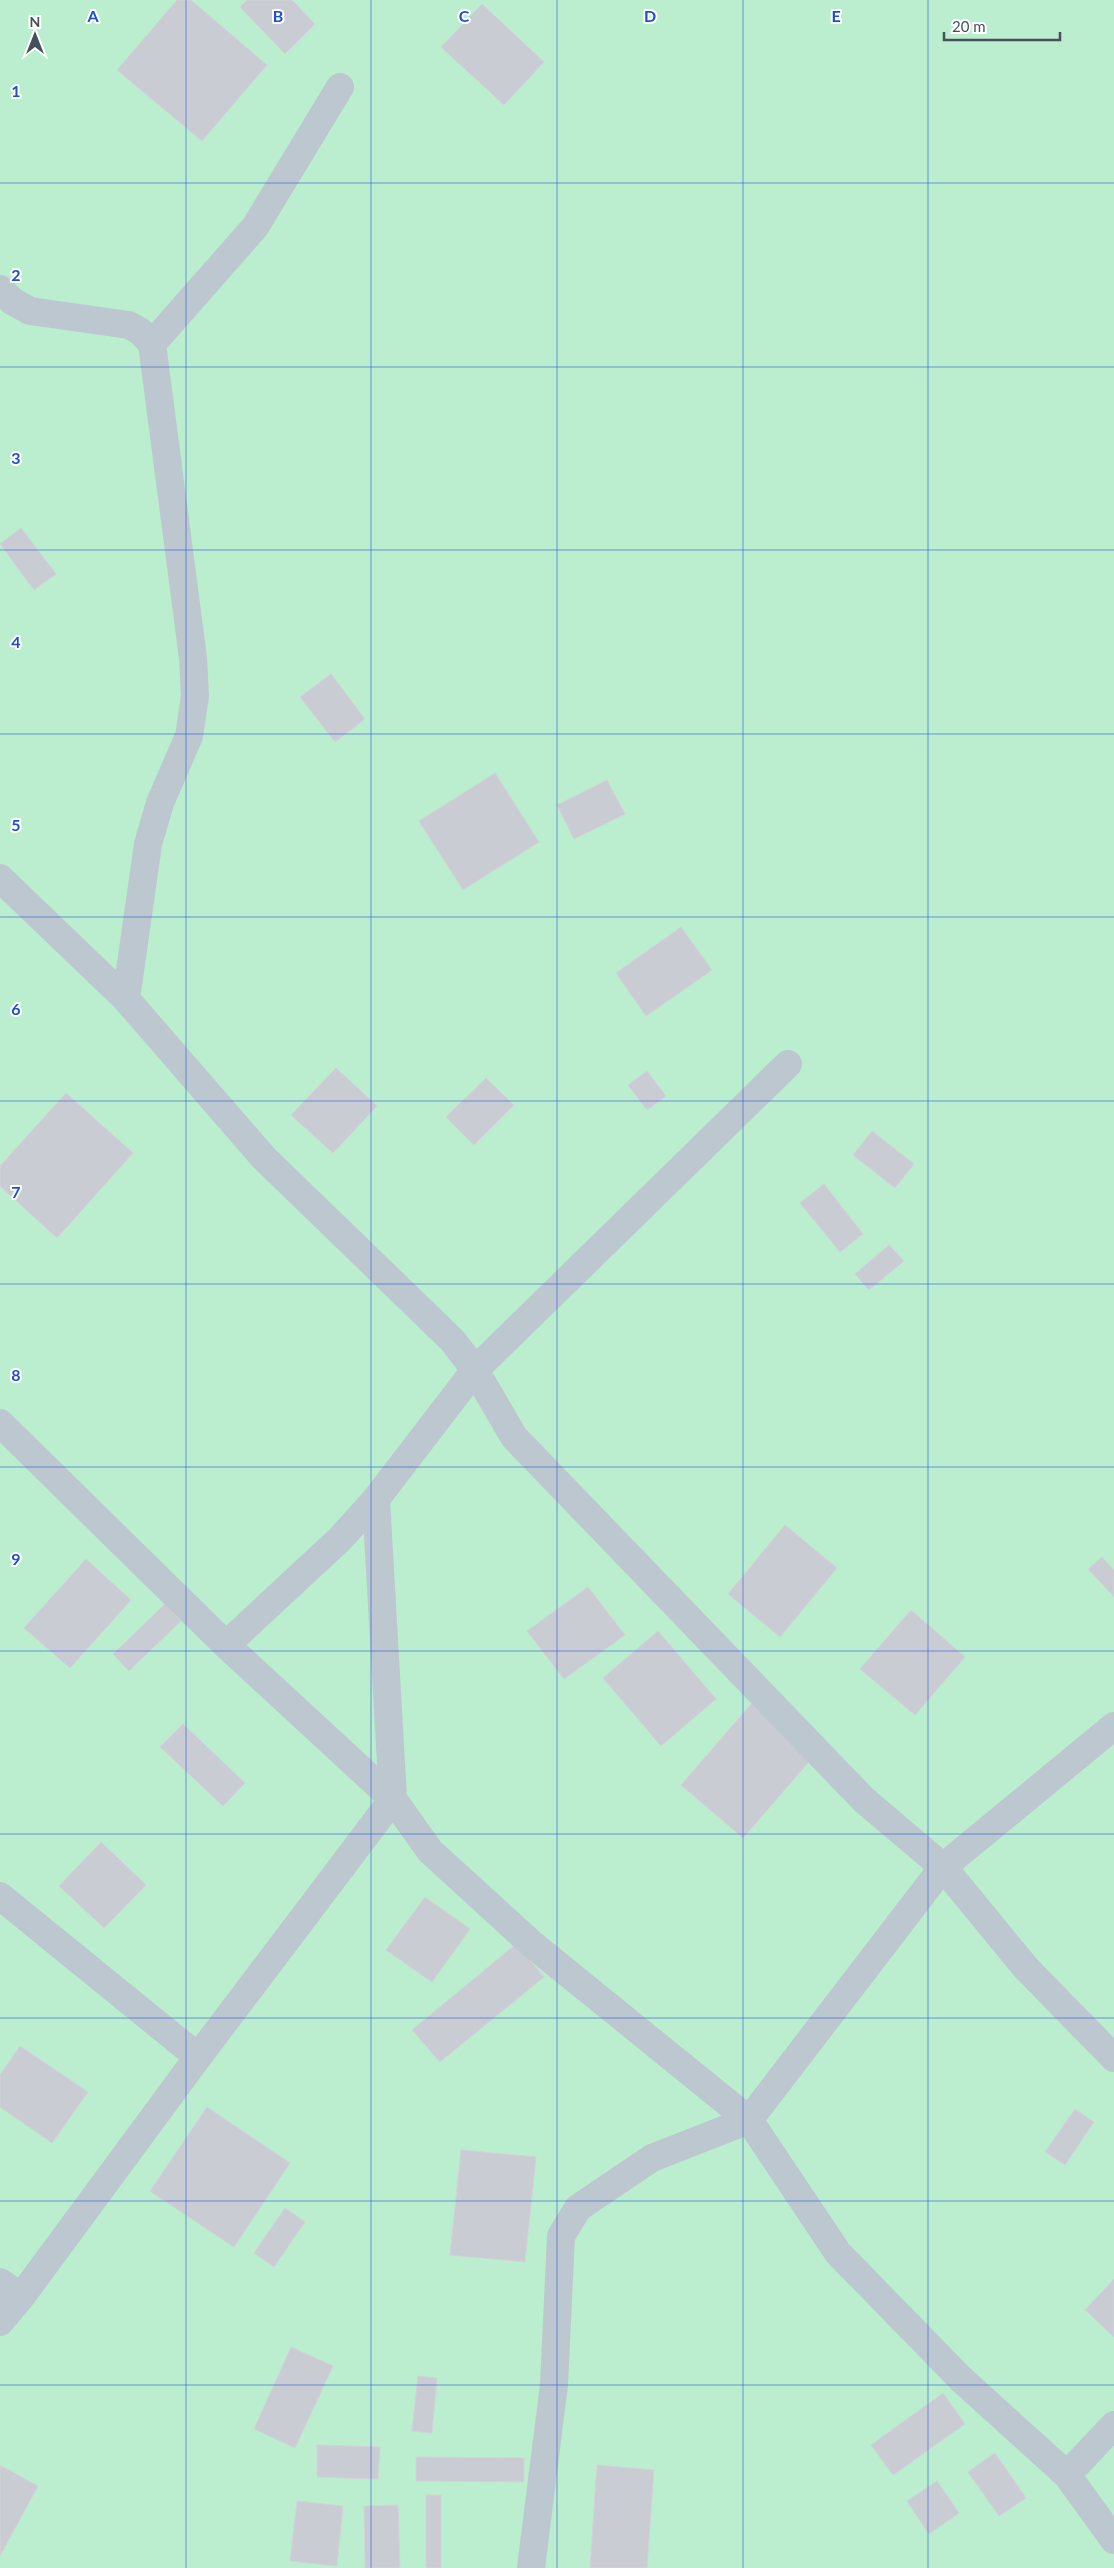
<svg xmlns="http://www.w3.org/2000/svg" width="1114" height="2568" font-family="Lato,sans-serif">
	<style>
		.green { fill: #bbedcf }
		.building { fill: #c9ccd2; stroke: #d1d3d8 }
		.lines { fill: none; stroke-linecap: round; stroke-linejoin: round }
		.minor { stroke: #bdc7cf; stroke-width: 28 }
		.grid { fill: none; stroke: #1d4ed8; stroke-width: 1; stroke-opacity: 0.55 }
		.grid-label { font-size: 16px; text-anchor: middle; font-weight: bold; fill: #1d4ed8; stroke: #fff; stroke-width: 4; stroke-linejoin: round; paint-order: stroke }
	</style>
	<rect width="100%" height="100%" fill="#efeded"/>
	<path class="green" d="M0,0H1114V2568H0Z"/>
	<path class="building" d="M177,0H191L267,65L202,141L117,70Z
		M247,0H292L315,24L285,54L240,7Z
		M482,4L544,62L504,105L441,47Z
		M21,528L56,574L34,590L0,544Z
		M331,674L365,719L335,742L300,697Z
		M495,773L539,842L463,890L419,821Z
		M607,780L625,814L574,839L557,805Z
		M681,927L712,970L646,1016L616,973Z
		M336,1068L377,1106L333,1153L291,1115Z
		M647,1071L666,1096L647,1110L628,1085Z
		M486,1078L514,1105L474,1145L446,1117Z
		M66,1093L133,1153L57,1238L0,1186V1166Z
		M872,1131L914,1164L895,1188L853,1155Z
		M824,1184L863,1234L840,1252L800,1203Z
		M889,1245L904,1261L869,1290L855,1274Z
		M785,1525L837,1568L780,1637L728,1594Z
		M1102,1557L1114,1570V1597L1088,1569Z
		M86,1559L131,1600L70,1668L24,1628Z
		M588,1587L625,1635L564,1679L527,1631Z
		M165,1604L181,1621L129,1671L113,1654Z
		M911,1610L965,1657L915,1715L860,1669Z
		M658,1631L716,1699L661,1746L603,1678Z
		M752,1703L814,1756L743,1838L681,1785Z
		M183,1724L245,1783L223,1806L160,1747Z
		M101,1842L146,1885L104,1928L59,1886Z
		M425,1897L470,1929L432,1982L386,1950Z
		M516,1944L544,1977L440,2062L412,2030Z
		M20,2046L88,2092L52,2143L0,2107V2075Z
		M207,2107L290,2163L234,2247L150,2191Z
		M1075,2109L1094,2122L1065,2165L1045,2152Z
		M461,2150L536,2157L525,2262L450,2255Z
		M285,2208L305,2222L274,2267L254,2253Z
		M1114,2279V2337L1085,2310Z
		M291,2347L333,2366L295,2448L254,2429Z
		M418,2376L437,2378L432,2433L412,2431Z
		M943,2393L965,2424L893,2475L871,2445Z
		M317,2445L380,2447L378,2479L317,2477Z
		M995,2453L1026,2498L999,2516L968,2472Z
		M416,2457L524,2458V2482L416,2481Z
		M0,2465L38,2486L0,2556Z
		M597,2465L654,2470L647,2568H590Z
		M937,2481L959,2513L929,2534L907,2501Z
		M426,2495H441V2568H426Z
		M297,2501L343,2506L337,2566L290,2561Z
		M398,2505L400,2568H365L364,2506Z"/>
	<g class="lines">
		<path class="minor" d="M0,289L12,301L30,311L129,325L141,332L152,344L193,658L195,696L189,736L160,803L148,844L126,999
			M152,344L255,227L340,87
			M0,878L126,999L264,1158L453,1341L475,1370L514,1437L864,1800L943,1867L1026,1968L1114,2058
			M0,1423L226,1645L393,1799L430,1851L533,1945L749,2120L838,2253L961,2379L1067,2475L1114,2540
			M226,1645L340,1539L376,1499L475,1370L788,1064
			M0,1896L198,2057
			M0,2282L21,2297
			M0,2322L21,2297L198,2057L393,1799L376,1499
			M1067,2475L1114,2425
			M531,2568L554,2385L561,2236L578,2208L652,2158L749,2120L943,1867L1114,1726"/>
	</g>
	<path class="grid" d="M186,0V2568M371,0V2568M557,0V2568M743,0V2568M928,0V2568M0,183H1114M0,367H1114M0,550H1114M0,734H1114M0,917H1114M0,1101H1114M0,1284H1114M0,1467H1114M0,1651H1114M0,1834H1114M0,2018H1114M0,2201H1114M0,2385H1114"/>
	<g class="grid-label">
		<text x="93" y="22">A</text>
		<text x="278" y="22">B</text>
		<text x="464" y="22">C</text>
		<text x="650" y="22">D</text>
		<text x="836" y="22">E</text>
		<text x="16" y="97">1</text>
		<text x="16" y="281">2</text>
		<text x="16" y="464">3</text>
		<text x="16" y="648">4</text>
		<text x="16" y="831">5</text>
		<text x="16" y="1015">6</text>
		<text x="16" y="1198">7</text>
		<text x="16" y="1381">8</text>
		<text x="16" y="1565">9</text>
	</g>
	<g transform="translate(35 35)" stroke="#ffffff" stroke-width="4" paint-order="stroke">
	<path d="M0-4L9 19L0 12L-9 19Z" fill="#45505a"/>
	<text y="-8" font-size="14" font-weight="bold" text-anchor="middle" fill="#45505a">N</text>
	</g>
	<path d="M944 32v8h116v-8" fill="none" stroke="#45505a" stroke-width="2.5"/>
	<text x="952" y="32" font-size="15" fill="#45505a" stroke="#ffffff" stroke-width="4" paint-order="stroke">20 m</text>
</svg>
